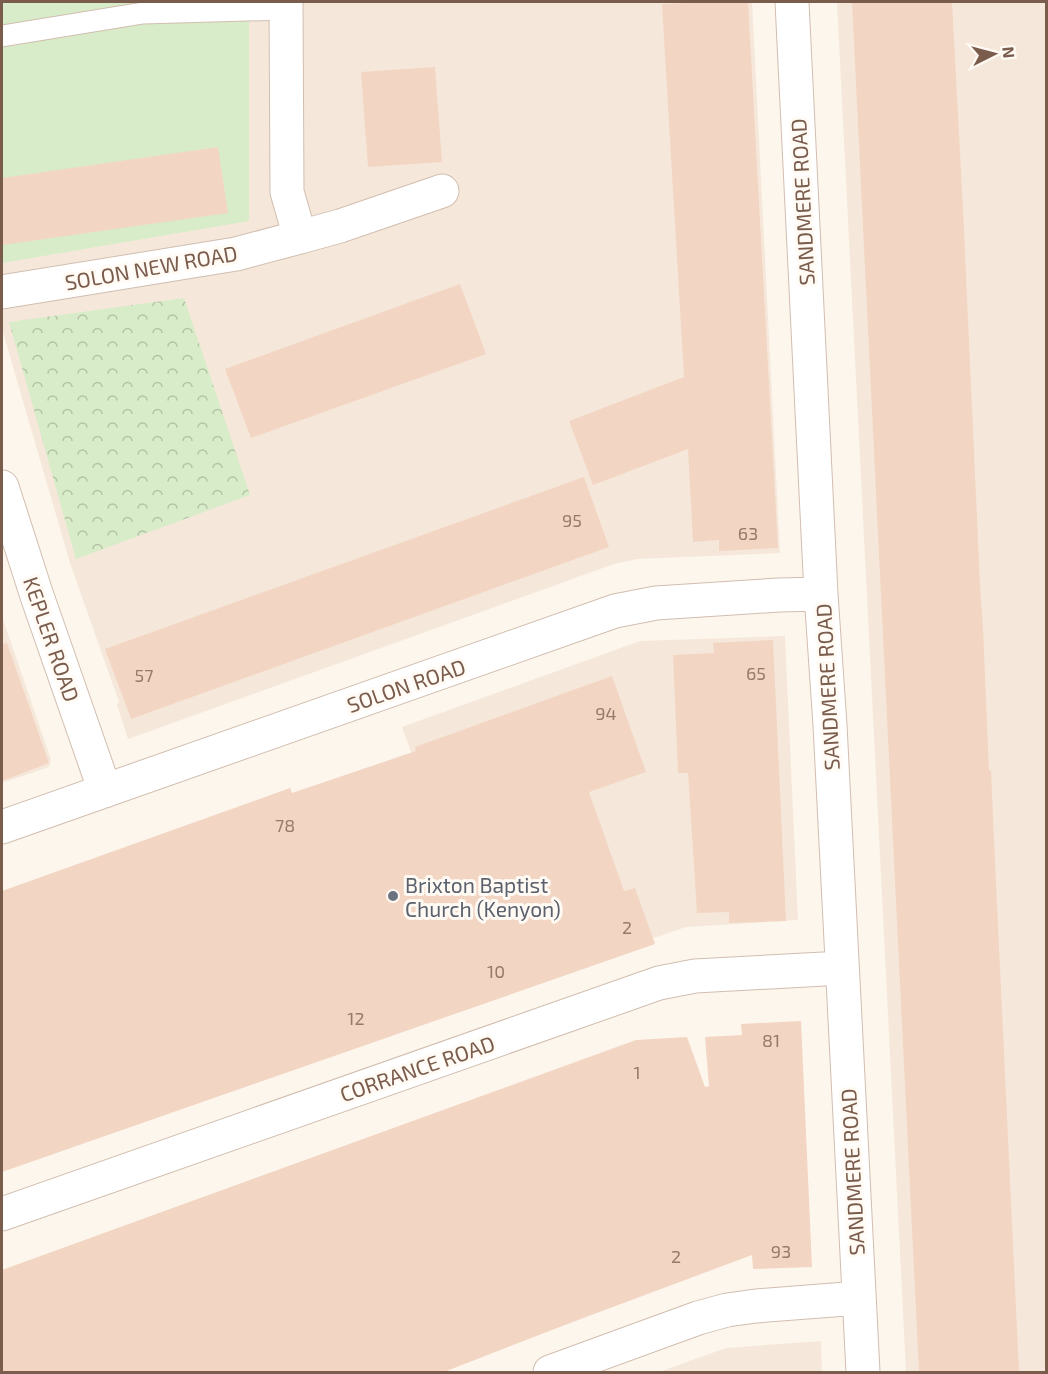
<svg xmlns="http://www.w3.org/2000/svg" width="1048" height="1374" font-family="'Exo 2',sans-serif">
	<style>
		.residential { fill: #f5e8da }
		.grass { fill: #d8ecc9 }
		.park { fill: url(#park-crowns) }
		.building { fill: #f3d5c3 }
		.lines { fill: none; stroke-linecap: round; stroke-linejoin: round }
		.lane-casing { stroke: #d1beb0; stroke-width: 23 }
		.street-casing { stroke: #d1beb0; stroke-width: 35 }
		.lane { stroke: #fff; stroke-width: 21 }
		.street { stroke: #fff; stroke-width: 33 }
		.worship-dot { fill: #6b7280; stroke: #fffaf3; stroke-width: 2 }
		.labels { text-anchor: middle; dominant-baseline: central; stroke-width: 6; stroke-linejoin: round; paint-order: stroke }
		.number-label { font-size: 18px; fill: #987a6a }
		.street-label { font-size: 21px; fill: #7a5c4d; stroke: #fffaf3 }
		.worship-label { font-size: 21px; fill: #5b616d; stroke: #fffaf3; text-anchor: start }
	</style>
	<defs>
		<pattern id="park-crowns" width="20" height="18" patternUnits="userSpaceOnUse" patternTransform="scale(1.5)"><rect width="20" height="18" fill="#d8ecc9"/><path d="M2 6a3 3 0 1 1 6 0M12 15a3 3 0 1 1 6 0" fill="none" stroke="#b4c2a5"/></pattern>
	</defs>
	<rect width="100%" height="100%" fill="#fdf6ec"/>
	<path class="residential" d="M2,2H752L780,553L637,559L614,564L128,739L117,704L119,702L70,563L2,329Z
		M837,2H1046V1372H906Z
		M2,616L51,760L49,767L2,783Z
		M785,636L798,920L686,927L482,996L462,894L402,727L640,641Z
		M821,1341L822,1372H659L726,1348Z"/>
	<path class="grass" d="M2,2H249V221L2,263Z"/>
	<path class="park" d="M184,298L250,495L76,559L9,322Z"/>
	<path class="building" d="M688,2H748L778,548L719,551V540L693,542L688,449L593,485L569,421L684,377L662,4L688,3Z
		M852,2H952L963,209L980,584L983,628L989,770H991L994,840L1019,1372H919Z
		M435,67L442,162L368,167L361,72Z
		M218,147L228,213L2,245V178Z
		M460,284L486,354L251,438L225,369Z
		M584,477L609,547L131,719L105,649Z
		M773,640L786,921L729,923V912L697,913L688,773H678L673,655L714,653L713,643Z
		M7,643L49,763L2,781V644Z
		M612,676L646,772L589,792L624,891L635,888L655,944L2,1172V891L290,788L292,793L416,751L415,747Z
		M801,1021L812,1267L753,1269L752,1255L570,1323L444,1372H2V1270L636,1040L687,1037L705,1087L709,1086L705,1037L742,1035L741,1024Z"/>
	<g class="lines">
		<defs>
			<path id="lane" d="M2,36L143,13L286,9"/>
			<path id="street" d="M286,2L287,192L300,237L340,226L442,191
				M792,2L821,594L830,725L863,1372
				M2,292L236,254L300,237
				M2,487L37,596L105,791
				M2,827L615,611L656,603L779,595L821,594
				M2,1214L659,983L695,976L842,968
				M550,1372L698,1318L727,1310L756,1306L859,1298"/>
		</defs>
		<use href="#lane" class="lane-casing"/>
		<use href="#street" class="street-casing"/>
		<use href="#lane" class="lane"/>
		<use href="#street" class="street"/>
	</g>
	<circle class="worship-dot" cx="393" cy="896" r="6"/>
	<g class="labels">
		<g class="number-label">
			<text x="572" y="520">95</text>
			<text x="748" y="533">63</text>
			<text x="756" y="673">65</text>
			<text x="144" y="675">57</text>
			<text x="606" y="713">94</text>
			<text x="285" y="825">78</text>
			<text x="627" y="927">2</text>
			<text x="496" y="971">10</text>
			<text x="356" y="1018">12</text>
			<text x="771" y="1040">81</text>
			<text x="637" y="1072">1</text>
			<text x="781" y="1251">93</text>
			<text x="676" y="1256">2</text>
		</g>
		<g class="street-label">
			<text transform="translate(802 202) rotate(-93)">SANDMERE ROAD</text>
			<text transform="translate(151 267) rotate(-10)">SOLON NEW ROAD</text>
			<text transform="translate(52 639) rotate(71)">KEPLER ROAD</text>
			<text transform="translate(406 685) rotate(-19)">SOLON ROAD</text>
			<text transform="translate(827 687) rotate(-93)">SANDMERE ROAD</text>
			<text transform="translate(417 1068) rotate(-19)">CORRANCE ROAD</text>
			<text transform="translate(852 1172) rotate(-93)">SANDMERE ROAD</text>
		</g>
		<g class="worship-label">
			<text x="405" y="884">Brixton Baptist<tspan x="405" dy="24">Church (Kenyon)</tspan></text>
		</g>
	</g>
	<rect width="1048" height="1374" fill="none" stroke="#7a5c4d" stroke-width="6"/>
	<g transform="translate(994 54) rotate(84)" stroke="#fffaf3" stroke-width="4.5" paint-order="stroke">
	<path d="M0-4.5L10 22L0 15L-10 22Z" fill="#7a5c4d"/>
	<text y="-9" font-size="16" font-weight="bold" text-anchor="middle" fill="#7a5c4d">N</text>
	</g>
</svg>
